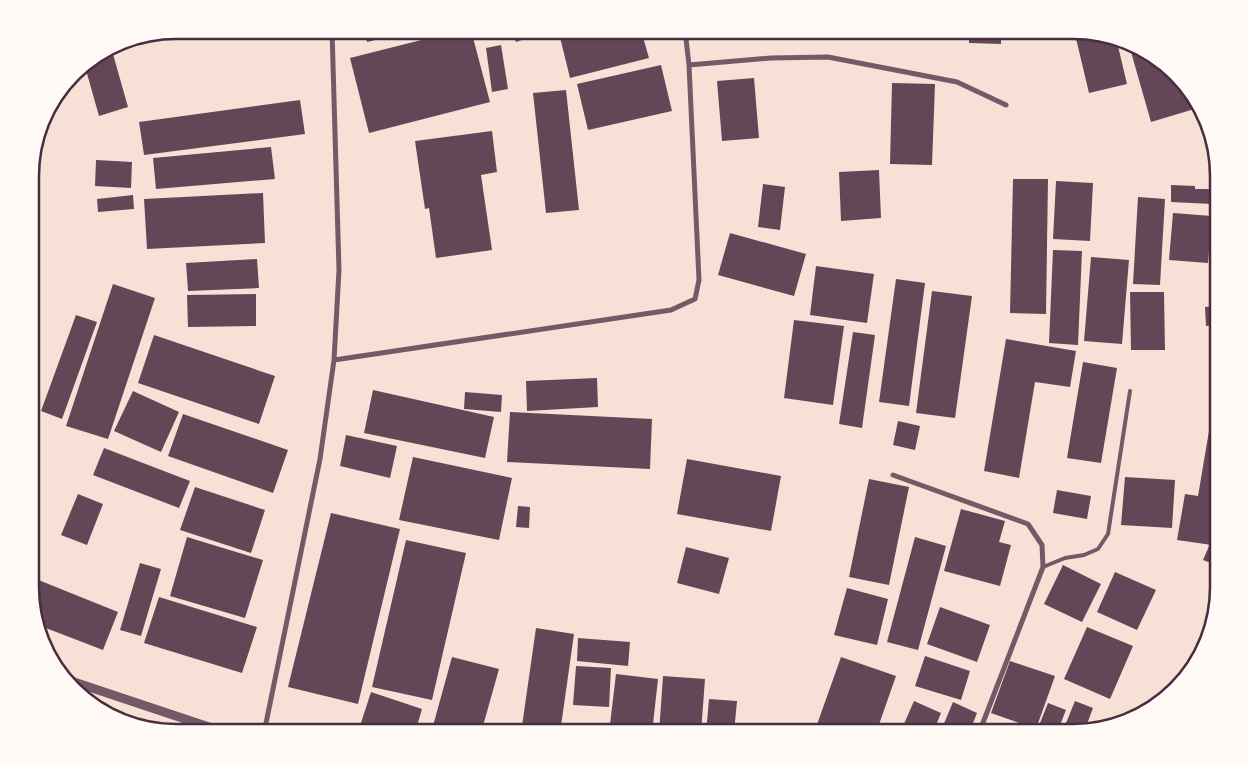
<svg xmlns="http://www.w3.org/2000/svg" width="1249" height="763" font-family="'DM Sans',sans-serif">
	<style>
		.building { fill: #644757 }
		.lines { fill: none; stroke-linecap: round; stroke-linejoin: round }
		.service { stroke: #755966; stroke-width: 4 }
		.minor { stroke: #755966; stroke-width: 5 }
		.tertiary { stroke: #755966; stroke-width: 9 }
		.rim { fill: none; stroke: #4a2c40; stroke-width: 2.5 }
	</style>
	<rect width="100%" height="100%" fill="#f7e1d7"/>
	<path class="building" d="M364,30H413V31L367,42Z
		M461,30H471L490,102L369,133L350,58Z
		M511,30H550L516,42Z
		M572,30H641L649,58L570,78L559,33Z
		M969,30H1001V44L969,43Z
		M1074,30L1117,42L1127,84L1089,93Z
		M501,45L508,89L492,92L486,48Z
		M1129,45L1146,50L1199,103L1201,107L1151,122Z
		M111,47L128,107L99,116L84,63Z
		M661,65L672,111L588,130L577,84Z
		M754,78L759,138L722,141L717,81Z
		M892,83L935,84L932,165L890,164Z
		M566,90L579,210L546,213L533,93Z
		M300,100L305,134L144,155L139,122Z
		M492,131L497,172L481,175L492,250L436,258L429,208L425,209L415,141Z
		M271,147L275,179L156,189L153,158Z
		M96,160L132,162L131,188L95,186Z
		M879,170L881,218L841,221L839,172Z
		M1013,179H1048L1046,314L1010,313Z
		M1056,181L1093,183L1090,241L1053,239Z
		M763,184L785,187L780,230L758,227Z
		M1171,185L1195,186V189H1212V204L1171,202Z
		M263,193L265,243L147,249L144,199Z
		M133,195L134,209L98,212L97,199Z
		M1138,197L1165,199L1160,285L1133,284Z
		M1173,213L1212,216L1208,263L1169,260Z
		M1213,216H1219V285H1211Z
		M730,233L806,254L794,296L718,275Z
		M1053,250L1082,251L1078,345L1049,343Z
		M1091,257L1129,260L1122,344L1084,341Z
		M257,259L259,288L188,291L186,263Z
		M816,266L874,274L867,323L810,315Z
		M896,279L925,283L909,406L879,402Z
		M113,284L155,298L108,439L66,426Z
		M932,291L972,296L955,418L916,413Z
		M1130,292H1164L1165,350H1131Z
		M256,294V326L188,327L187,295Z
		M1219,306V325L1206,326L1205,307Z
		M76,315L97,322L62,419L41,411Z
		M794,320L844,326L833,405L784,398Z
		M853,332L875,335L862,428L839,424Z
		M154,335L275,376L259,424L138,383Z
		M1006,339L1076,351L1070,387L1035,382L1019,478L984,471Z
		M1083,362L1117,368L1101,463L1067,458Z
		M597,378L598,407L527,411L526,381Z
		M373,390L494,417L485,458L364,433Z
		M133,391L179,412L161,452L114,431Z
		M465,392L502,395L501,412L464,409Z
		M510,412L652,419L650,469L507,462Z
		M183,414L288,450L273,493L168,456Z
		M898,421L920,426L915,450L893,445Z
		M1209,431L1219,432V546L1177,540L1185,494L1198,496Z
		M346,435L397,446L390,478L340,466Z
		M104,448L190,481L179,508L93,475Z
		M413,457L512,478L499,540L399,520Z
		M687,459L781,476L771,531L677,514Z
		M1125,477L1175,480L1172,528L1121,525Z
		M869,479L909,487L889,585L849,577Z
		M195,487L265,510L251,553L180,530Z
		M1057,490L1091,496L1087,519L1053,513Z
		M78,494L103,504L87,545L61,535Z
		M518,506L530,507L529,528L516,527Z
		M961,509L1005,521L999,542L1011,545L1000,586L944,571Z
		M331,513L400,529L358,704L288,687Z
		M187,537L263,560L245,618L170,596Z
		M915,537L946,546L918,650L887,642Z
		M406,540L466,553L432,700L372,687Z
		M1209,546L1219,551V566L1203,560Z
		M686,547L729,558L719,594L677,583Z
		M140,563L161,569L141,636L120,630Z
		M1063,565L1101,584L1082,622L1044,604Z
		M1115,572L1156,590L1137,630L1097,612Z
		M31,577L118,612L103,650L38,625L31,606Z
		M847,588L888,599L877,645L834,635Z
		M159,597L257,627L242,673L144,643Z
		M940,607L990,625L977,662L927,644Z
		M1087,627L1133,646L1110,699L1064,679Z
		M536,628L574,634L560,733H521Z
		M578,638L630,642L628,666L577,661Z
		M925,656L970,671L961,700L915,686Z
		M452,657L499,669L481,733H431Z
		M841,657L896,676L876,733H814Z
		M1010,661L1055,676L1036,729L991,713Z
		M576,666L611,668L609,707L573,705Z
		M616,674L658,679L652,733H609Z
		M663,676L705,679L701,733H659Z
		M371,692L422,709L415,733H380L360,726Z
		M709,699L737,701L734,733H706Z
		M914,701L941,713L933,733H900Z
		M1075,701L1093,708L1084,732L1062,733Z
		M953,702L977,713L969,733H940Z
		M1048,703L1066,710L1057,733H1036Z
		M1012,726L1028,733H1009Z"/>
	<g class="lines">
		<path class="service" d="M1043,567L1065,558L1084,555L1098,549L1108,534L1130,391"/>
		<path class="minor" d="M689,65L771,58L828,57L957,82L1006,105
			M334,360L671,310L695,299L699,280L689,65L685,30
			M893,475L1028,524L1042,545L1043,567L979,733
			M264,733L320,459L334,360L339,270L332,30"/>
		<path class="tertiary" d="M68,680L227,733"/>
	</g>
	<path d="M0 0H1249V763H0ZM176 39H1073A137 137 0 0 1 1210 176V587A137 137 0 0 1 1073 724H176A137 137 0 0 1 39 587V176A137 137 0 0 1 176 39Z" fill="#fffaf5" fill-rule="evenodd"/>
	<path class="rim" d="M176 39H1073A137 137 0 0 1 1210 176V587A137 137 0 0 1 1073 724H176A137 137 0 0 1 39 587V176A137 137 0 0 1 176 39Z"/>
</svg>
